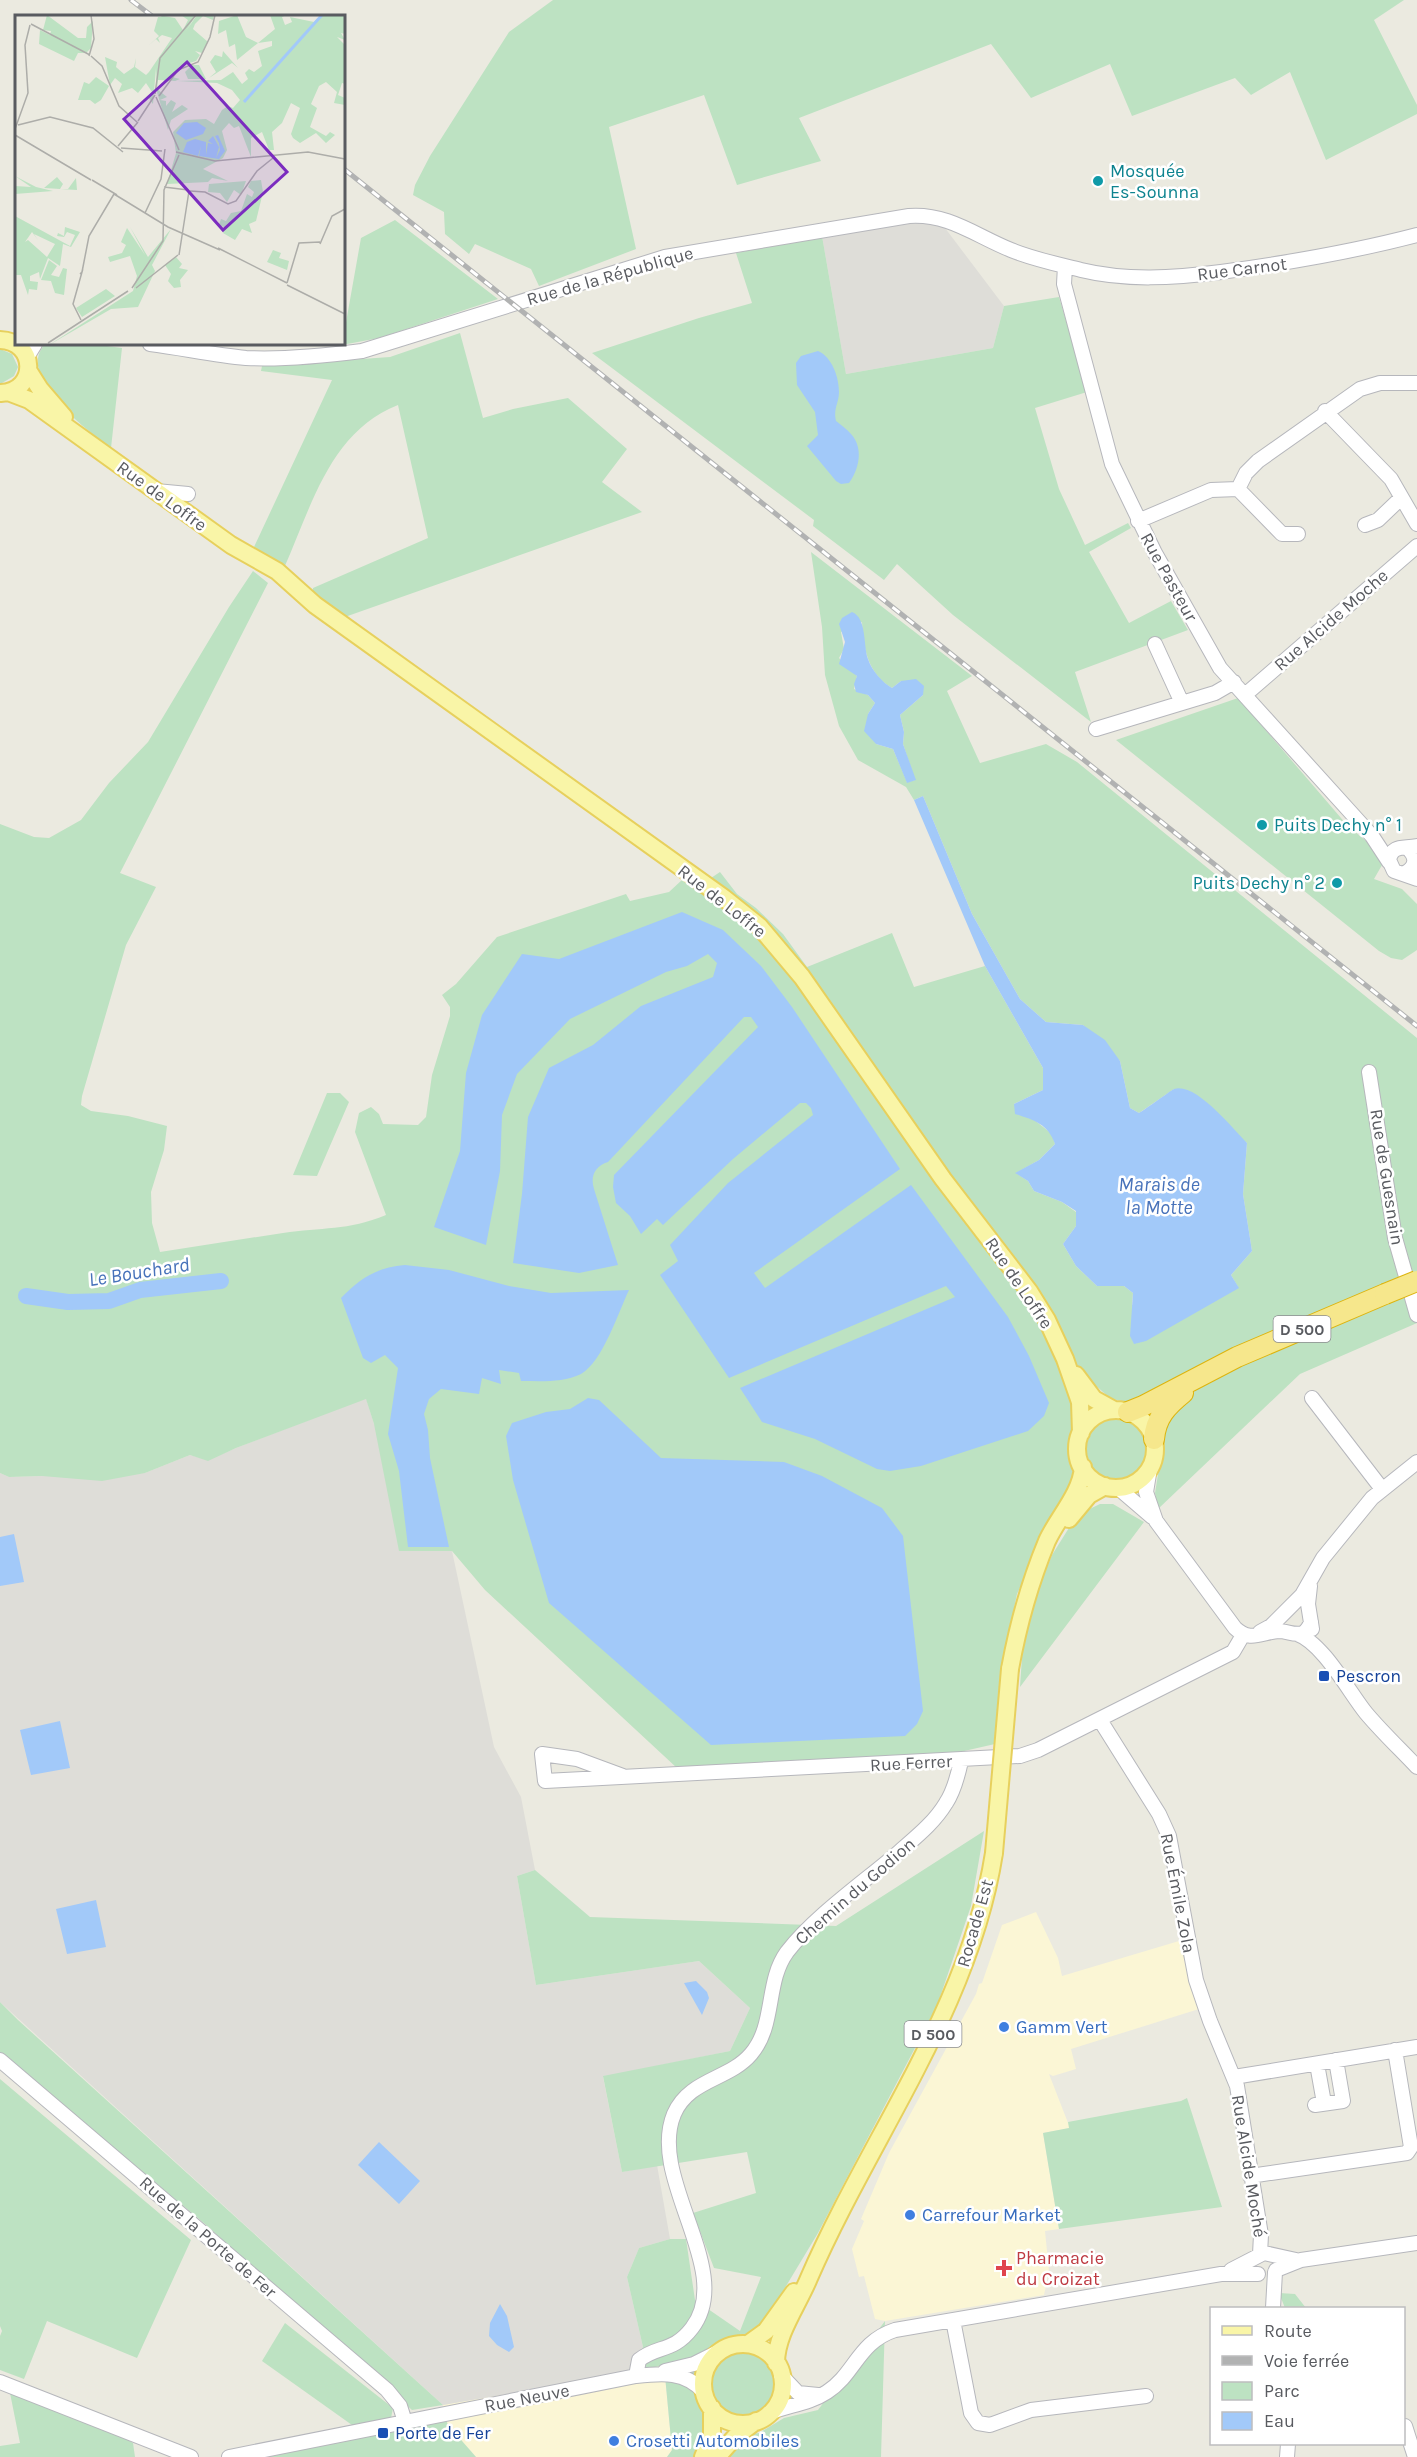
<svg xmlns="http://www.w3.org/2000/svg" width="1417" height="2457" font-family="Karla,sans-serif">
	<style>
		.commercial { fill: #fbf6d5 }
		.industrial { fill: #deddd8 }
		.green { fill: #bde2c2; fill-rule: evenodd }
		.water { fill: #a2c9f9 }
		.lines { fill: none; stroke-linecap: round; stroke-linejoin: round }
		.river { stroke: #a2c9f9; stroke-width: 16 }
		.minor-casing { stroke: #b6b7bc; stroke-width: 16 }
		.major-casing { stroke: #e7d05d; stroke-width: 20 }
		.highway-casing { stroke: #ddb40e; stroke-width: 22 }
		.minor { stroke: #fff; stroke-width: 14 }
		.major { stroke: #f9f5a7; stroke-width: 16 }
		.highway { stroke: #f6e78c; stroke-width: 20 }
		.rail-casing { stroke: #b1b2b2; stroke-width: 5 }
		.rail { stroke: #fff; stroke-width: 3; stroke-dasharray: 9; stroke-linecap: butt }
		.major-bridge-casing { stroke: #e7d05d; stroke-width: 20; stroke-linecap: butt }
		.highway-bridge-casing { stroke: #ddb40e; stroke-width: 22; stroke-linecap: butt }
		.major-bridge { stroke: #f9f5a7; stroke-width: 16 }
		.highway-bridge { stroke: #f6e78c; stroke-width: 20 }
		.culture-dot { fill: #0f9aa8; stroke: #fff; stroke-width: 2 }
		.transit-dot { fill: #1a4fb4; stroke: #fff; stroke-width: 2 }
		.shop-dot { fill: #3f7fe0; stroke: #fff; stroke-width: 2 }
		.health-dot { fill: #e0444e; stroke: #fff; stroke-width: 2 }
		.labels { text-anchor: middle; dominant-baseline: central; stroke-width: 5; stroke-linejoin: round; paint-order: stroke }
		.shield { fill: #fff; stroke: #8b8c90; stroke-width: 1.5 }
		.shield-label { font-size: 16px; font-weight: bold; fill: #595b60 }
		.culture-label { font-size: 18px; fill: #0d838f; stroke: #fff; text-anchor: start }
		.street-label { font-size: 18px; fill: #595b60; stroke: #fff }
		.transit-label { font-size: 18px; fill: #164399; stroke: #fff; text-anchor: start }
		.shop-label { font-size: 18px; fill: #366cbe; stroke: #fff; text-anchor: start }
		.health-label { font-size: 18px; fill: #be3a42; stroke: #fff; text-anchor: start }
		.water-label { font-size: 20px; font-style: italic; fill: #4772ba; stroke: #fff }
		.inset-river { fill: none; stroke: #a2c9f9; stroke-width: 3 }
		.inset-road { fill: none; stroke: #adada9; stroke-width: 1.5 }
		.view { fill: #7b2cbf; fill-opacity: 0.15; stroke: #7b2cbf; stroke-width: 3 }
		.inset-edge { fill: none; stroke: #595b60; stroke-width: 3 }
	</style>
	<rect width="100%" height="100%" fill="#ebeae0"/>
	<path class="commercial" d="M1036,1912L1058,1958L1062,1976L1179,1941L1199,2009L1071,2049L1076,2069L1053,2076L1049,2074L1070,2128L1043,2133L1059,2229L1045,2231L1049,2271L1044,2295L885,2321L875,2319L864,2276L859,2277L852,2249L864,2221L861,2219L889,2153L976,1994L979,1984L982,1983L1002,1925Z
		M664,2365L672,2450L667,2457H476L447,2424L443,2405Z"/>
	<path class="industrial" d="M939,220L1004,306L993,348L846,374L822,236Z
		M366,1398L374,1424L452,1551L494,1747L521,1797L535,1870L517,1876L536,1985L699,1961L750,2008L730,2051L603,2077L622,2172L657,2165L670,2239L639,2248L627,2277L643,2347L629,2373L443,2405L0,2002V1473L9,1477L145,1473L190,1455L208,1460L236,1448Z"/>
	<path class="green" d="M553,0H1404L1374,20L1417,105V114L1326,160L1290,72L1251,95L1235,78L1132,116L1110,64L1031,98L991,44L799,118L821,161L737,185L704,95L609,127L636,249L539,286L531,269L475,244L469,254L445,234L444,212L413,195L415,185L430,156L509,32Z
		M395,220L498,299L379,338L342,345L361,238Z
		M822,236L846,374L993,348L1004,306L1059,297L1087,392L1035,408L1059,489L1085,545L1128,523L1131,528L1089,552L1129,623L1171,601L1188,630L1075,672L1091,722L953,615L897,564L884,580L813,526L814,520L592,353L699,318L752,303L736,253Z
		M460,333L483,418L513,409L568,398L627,449L602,482L642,512L342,618L312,597L313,588L428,538L398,405C330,432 312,505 284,568L254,547L332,380L261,371L262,366L390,357Z
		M45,344H92L122,348L111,448C87,430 15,377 45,344Z
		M0,349L12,354L18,367L14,376L2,383H0Z
		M811,552L972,676L947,691L980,763L1046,744L1077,762L1417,1038V1273L1134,1403L1111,1399L1087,1378L1074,1425L1075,1473L1017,1594L1000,1676L995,1744L942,1756L677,1768L485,1590L452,1551H399L374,1424L366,1399L236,1448L208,1461L190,1455L145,1473L102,1481L42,1476L9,1477L0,1473V824L34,837L49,838L81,820L109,783L148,742L229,607L253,571L268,583L120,873L156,887L126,945L82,1096L81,1105L91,1111L128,1116L167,1126L164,1150L151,1192L152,1223L160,1252C201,1246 242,1239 283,1233C321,1227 348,1231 386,1215L355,1132L359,1113L371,1107L379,1114L383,1124L418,1125L426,1117L432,1075L450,1016V1007L442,995L456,984L497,937L626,894L630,901L669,892L683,879L696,888L720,872L737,894L756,908L783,934L807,967L892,933L914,987L985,966L1043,1068V1090L1014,1104L1052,1134L1055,1144L1039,1160L1016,1173L1028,1181L1034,1191L1062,1202L1076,1212V1226L1063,1244L1076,1266L1097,1286H1124L1133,1293L1132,1305L1238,1287L1231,1275L1252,1251L1243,1194L1247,1143L1174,1089L1139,1113L1130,1108L1120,1061L1083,1025L1046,1022L1020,999L972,914L923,796L914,800L906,787L858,760L839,726L825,675L822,627ZM862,622C863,648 868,674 892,688L901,681L923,695L900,715L904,732L903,744L915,780L907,782L893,749L876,744L868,714L875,703L868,695L854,689L857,676L839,658L844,649L841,632Z
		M1238,698L1347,825L1378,851L1382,865L1374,879L1402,889L1417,904V950L1402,960L1391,958L1379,951L1116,740Z
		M327,1093H340L349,1102L317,1176L293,1175Z
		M1417,1292V1323L1300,1374L1158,1509L1155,1493L1167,1419L1196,1390L1238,1367Z
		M1084 1449a32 32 0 1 1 64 0a32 32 0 1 1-64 0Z
		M1100,1504H1113L1144,1522L1020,1687L1023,1642L1038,1589L1052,1555L1077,1515Z
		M984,1831L971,1906L937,2006L818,2233L765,2321L752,2335L730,2337L698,2358L692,2387L707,2426L695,2457H667L672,2450L664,2365L629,2373L643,2347L627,2277L639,2248L670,2239H686L695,2300L740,2331L761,2277L714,2268L693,2213L756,2193L747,2152L622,2172L603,2076L730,2051L750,2008L699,1961L536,1985L517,1876L535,1870L590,1917L836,1926Z
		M0,2002L18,2020L443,2405L412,2410L205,2224L0,2053Z
		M0,2079L191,2240L137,2358L47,2321L24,2379L0,2370V2336L2,2331L0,2326Z
		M1187,2098L1222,2207L1059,2229L1043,2133L1069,2128L1068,2122L1181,2101Z
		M1279,2293L1295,2294L1306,2308H1285Z
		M885,2321L881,2457H725L747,2435L759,2433L784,2418L818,2410Z
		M285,2323L393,2408L391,2418L352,2425L262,2361Z
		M710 2384a33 33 0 1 1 66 0a33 33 0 1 1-66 0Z
		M10,2393L115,2433L133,2443L135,2457H0V2446L20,2443Z
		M446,2419L448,2425L476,2457H266Z"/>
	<path class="water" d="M818,351C832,357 839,377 839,392C839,403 833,409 836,421C841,425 847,429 851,434C864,448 859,469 849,483L841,484L836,481L807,446L818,435L815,412L797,385L796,363L801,356Z
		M852,612C867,618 863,645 868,659C872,671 882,682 892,688L901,681L916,679L924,686L923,695L900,715L904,732L903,744L916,780L907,783L893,749L876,744L864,731L868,714L875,703L868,695L856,692L854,684L857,676L839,664L845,642L839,624L842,618Z
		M923,796L972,914L1020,999L1046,1022L1083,1025L1105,1040L1120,1061L1130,1108L1139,1113C1146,1109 1170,1091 1174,1089C1196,1082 1232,1128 1247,1143L1243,1194L1252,1251L1231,1275L1239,1288L1146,1341L1134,1344L1130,1336L1133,1293L1124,1286H1097L1076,1266L1063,1244L1076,1226V1211L1062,1202L1034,1191L1028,1181L1015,1173L1039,1160L1055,1144C1048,1124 1034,1120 1015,1114L1014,1104L1043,1090V1068L985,966L914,800Z
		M682,912L723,930L761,966L792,1007L900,1169L754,1273L765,1288L911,1185L1008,1317L1029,1356L1049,1403L1044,1416L1028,1431L921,1466L890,1471L877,1469L815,1439L762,1422L740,1388L955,1297L946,1286L729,1378L660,1275L678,1261L670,1245L728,1183L813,1115L811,1108L806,1103H800L733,1159L663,1225L657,1219L641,1234L630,1216L616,1203L613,1187L614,1175L758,1027L751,1017H744L608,1162C595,1166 590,1176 594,1189L618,1265L579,1273L513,1263L522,1194L528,1117L549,1068L593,1045L641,1006L713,977L717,963L708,954L687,966L666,972L570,1019L517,1074L502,1115L500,1171L486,1245L434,1227L460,1151L466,1073L482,1015L522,954L559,959Z
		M405,1265L449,1270L509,1286L551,1293L629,1290C618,1313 603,1361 581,1374C563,1383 540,1381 521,1381L519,1373L499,1370L501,1384L482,1378L479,1394L441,1389L429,1399L424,1414L428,1430L430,1458L449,1547H408L399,1471L388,1434L398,1368L385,1355L371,1363L363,1358L341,1298C361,1278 375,1268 405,1265Z
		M588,1398L599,1400L661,1458L784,1462L822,1476L882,1508L903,1536L923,1711L917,1724L905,1736L711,1745L549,1603L513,1480L506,1436L512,1423L546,1412L570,1409Z
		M14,1534L24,1582L0,1586V1537Z
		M60,1721L70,1768L31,1775L20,1730Z
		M96,1900L106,1947L67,1954L56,1909Z
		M696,1981L707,1992L709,1998L702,2015L684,1983Z
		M379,2142L420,2181L399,2204L358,2165Z
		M500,2304L507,2316L514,2347L509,2352L497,2345L489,2336L490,2323Z"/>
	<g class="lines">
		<path class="river" d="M26,1296L68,1302L109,1301L140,1290L221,1281"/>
		<defs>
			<path id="minor" d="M1065,266L1064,284L1112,464L1155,553L1220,668L1372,836L1389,862
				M150,344C182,348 214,355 246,358C285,360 323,356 362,351L665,257L909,216C948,213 976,236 1011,250C1033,259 1057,264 1081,270C1126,281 1174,278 1221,272C1287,263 1352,252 1417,235
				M27,357L35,344
				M1325,411L1391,479L1417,524
				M1238,489L1282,534H1298
				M156,491L188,494
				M1138,521L1211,490L1238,489L1246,473L1258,461L1360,389L1380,383H1417
				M1365,525L1378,520L1401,498
				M1155,644L1182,703
				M1246,694L1417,546
				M1096,729L1215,693L1234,682
				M1417,846C1404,849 1392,844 1389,860L1394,871L1417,879
				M1405,873C1417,867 1417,856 1407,848
				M1369,1072L1395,1238L1417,1315
				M1312,1398L1382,1489
				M1150,1468L1146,1492L1156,1521L1235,1628C1250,1643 1262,1632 1279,1631C1287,1631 1295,1636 1303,1633C1308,1630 1309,1627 1311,1622
				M1117,1487L1152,1517
				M1310,1586L1308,1604L1312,1629
				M1260,1632L1271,1626L1302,1595L1323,1558L1372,1498L1417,1462
				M1297,1634C1323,1643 1349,1692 1366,1713C1382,1732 1400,1749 1417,1767
				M1100,1720L1159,1814L1169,1836L1196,1980L1210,2021L1237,2086L1261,2235L1260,2254
				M623,1776L577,1759L542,1754L545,1781L1020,1756L1038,1750L1233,1652L1243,1635
				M0,2060L387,2390L400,2406L405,2422
				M1317,2064L1324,2103
				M1234,2077L1417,2047
				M1315,2105L1343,2101L1336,2060
				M1250,2176L1407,2153L1411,2147L1395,2050
				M1231,2270L1264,2253L1296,2260
				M1276,2270L1301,2260L1417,2243
				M1273,2308L1275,2272
				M953,2320L971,2413L978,2423L990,2425L1031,2410L1146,2396
				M665,2371L694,2364L718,2352
				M781,2375L798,2393L818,2395
				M636,2376L639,2360C657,2345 673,2353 692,2328C736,2271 647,2179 674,2114C689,2079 729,2080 751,2054C776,2025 765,1982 787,1952C815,1916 864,1882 899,1852C916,1837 934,1823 946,1803C954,1791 958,1775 961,1761
				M0,2382L191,2457
				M769,2413C788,2405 809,2404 827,2392C855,2374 858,2342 895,2330L1221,2274H1258
				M1405,2426L1415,2457
				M229,2457L636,2376C663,2373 685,2371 704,2392
				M1287,2457L1288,2444"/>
			<path id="major" d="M0,340C37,341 38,391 1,393
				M28,370L40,389L64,417
				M8,392L29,400L231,545L277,571L315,605L724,898L759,926L802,977L943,1179L1029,1291L1047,1320L1065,1359L1080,1402L1081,1433
				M1076,1375L1094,1399L1114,1410
				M1077 1449a39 39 0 1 1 78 0a39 39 0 1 1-78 0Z
				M1069,1519L1089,1495L1105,1486
				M1010,1669C1018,1625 1030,1582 1047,1541C1058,1517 1081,1494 1083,1467
				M748,2344L766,2331L794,2292
				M703 2384a40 40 0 1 1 80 0a40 40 0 1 1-80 0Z
				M776,2363C776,2334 798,2305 809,2278C870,2137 970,2008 994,1853
				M703,2457L712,2436V2408
				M717,2457L735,2437L756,2421"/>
			<path id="highway" d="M1128,1412L1143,1406L1237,1357L1385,1294
				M1154,1439C1156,1417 1167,1406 1183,1393"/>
		</defs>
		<use href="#minor" class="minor-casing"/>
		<use href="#major" class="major-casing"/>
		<use href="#highway" class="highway-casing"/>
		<use href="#minor" class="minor"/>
		<use href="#major" class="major"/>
		<use href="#highway" class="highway"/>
		<defs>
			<path id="rail" d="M131,0L152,16
				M344,169L1417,1026"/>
		</defs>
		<use href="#rail" class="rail-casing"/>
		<use href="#rail" class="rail"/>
		<defs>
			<path id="major-bridge" d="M994,1853L1010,1669"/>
			<path id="highway-bridge" d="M1385,1294L1417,1281"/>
		</defs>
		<use href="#major-bridge" class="major-bridge-casing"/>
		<use href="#highway-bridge" class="highway-bridge-casing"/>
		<use href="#major-bridge" class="major-bridge"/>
		<use href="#highway-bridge" class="highway-bridge"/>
	</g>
	<g class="culture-dot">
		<circle cx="1098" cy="181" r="6"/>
		<circle cx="1262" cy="825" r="6"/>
		<circle cx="1337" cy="883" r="6"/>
	</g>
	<g class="transit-dot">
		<rect x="1318" y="1670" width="12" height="12" rx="3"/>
		<rect x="377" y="2427" width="12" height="12" rx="3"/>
	</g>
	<g class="shop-dot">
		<circle cx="1004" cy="2027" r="6"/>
		<circle cx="910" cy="2215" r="6"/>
		<circle cx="614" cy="2441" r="6"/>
	</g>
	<path class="health-dot" d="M1001 2259h6v6h6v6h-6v6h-6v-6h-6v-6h6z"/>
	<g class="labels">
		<g class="shield">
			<rect x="1273.5" y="1316" width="57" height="26" rx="4.5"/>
			<rect x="904.5" y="2021" width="57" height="26" rx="4.5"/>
		</g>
		<g class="shield-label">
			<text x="1302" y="1329">D 500</text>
			<text x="933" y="2034">D 500</text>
		</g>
		<g class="culture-label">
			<text x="1110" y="171">Mosquée<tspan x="1110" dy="21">Es-Sounna</tspan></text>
			<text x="1274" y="825">Puits Dechy n° 1</text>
			<text x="1325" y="883" text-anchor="end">Puits Dechy n° 2</text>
		</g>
		<g class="street-label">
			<text transform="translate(1242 269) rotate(-7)">Rue Carnot</text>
			<text transform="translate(610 276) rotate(-16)">Rue de la République</text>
			<text transform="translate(162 496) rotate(36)">Rue de Loffre</text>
			<text transform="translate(1169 577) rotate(61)">Rue Pasteur</text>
			<text transform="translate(1331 620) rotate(-41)">Rue Alcide Moche</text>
			<text transform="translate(722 901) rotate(38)">Rue de Loffre</text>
			<text transform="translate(1387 1177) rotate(81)">Rue de Guesnain</text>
			<text transform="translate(1019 1283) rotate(56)">Rue de Loffre</text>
			<text transform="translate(911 1763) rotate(-3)">Rue Ferrer</text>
			<text transform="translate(855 1891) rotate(-41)">Chemin du Godion</text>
			<text transform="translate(1178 1893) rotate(79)">Rue Émile Zola</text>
			<text transform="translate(975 1923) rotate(-74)">Rocade Est</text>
			<text transform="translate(1249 2166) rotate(81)">Rue Alcide Moché</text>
			<text transform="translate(208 2237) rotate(41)">Rue de la Porte de Fer</text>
			<text transform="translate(527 2398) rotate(-11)">Rue Neuve</text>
		</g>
		<g class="transit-label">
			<text x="1336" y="1676">Pescron</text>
			<text x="395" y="2433">Porte de Fer</text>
		</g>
		<g class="shop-label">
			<text x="1016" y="2027">Gamm Vert</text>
			<text x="922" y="2215">Carrefour Market</text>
			<text x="626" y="2441">Crosetti Automobiles</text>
		</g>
		<g class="health-label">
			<text x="1016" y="2258">Pharmacie<tspan x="1016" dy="21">du Croizat</tspan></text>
		</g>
		<g class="water-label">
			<text x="1159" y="1184">Marais de<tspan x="1159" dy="23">la Motte</tspan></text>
			<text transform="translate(139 1272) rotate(-9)">Le Bouchard</text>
		</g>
	</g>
	<g transform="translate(15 15)">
		<rect width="330" height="330" fill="#ebeae0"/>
		<path d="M32,0L63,23H71L72,12L78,6L76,33L71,38H63L59,46L24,29L25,15L35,20L36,16L28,15ZM144,0L160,3L168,15L173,5L166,0H181L171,16L182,0H199L198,5L188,1L180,9L178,14L193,27L187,38L180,36L185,40L181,46L165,51L157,62L165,64L160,66L206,65L218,57L227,69L233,64L230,58L234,54L239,57L247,51L243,36L257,31V26L243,28L222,45L220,29L214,32L211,15L203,19L204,6L222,0L231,22L243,28L260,14L255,0H272L267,2L270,10L277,7L275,2L299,7L306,0H330V19L326,18L330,25L322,22L330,30V69L327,68L323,80L330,83V90L319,88L322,77L311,67L304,71L296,89L302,93L295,112L311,121L315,117L320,120L311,128L301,118L285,128L278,123L276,119L285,93L276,88L267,108L257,117L259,135H254L247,117L236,123V142L224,111L219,113L214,108L207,116L212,135L208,143L188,154L213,166L197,163L193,167L152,169L161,138L158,117L170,105L191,104L199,109L207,95L213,91L218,93L225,85L217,75L202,68L143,65L142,74L152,82L145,85L151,86V91L156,85L161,88L157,97L167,90L173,94L156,105L153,115L142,77L141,53L138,89L133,82L137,77L131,68L123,78L117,73L103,78L107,69L100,63L95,70L90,42L102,47L101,52L109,59L119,52L121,43L120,52L131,60L134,57L157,23L147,20L143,23L145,28L141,24L133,31L144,21L139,16L143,2H147ZM208,36L223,53L217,48L194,63L201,57L195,47L200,40L207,42ZM177,50H184L191,64H173L170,57ZM81,62L94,71L86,85L80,89L75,85H63L69,67L74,69ZM0,161L21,172L38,176L0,179V171L16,172ZM42,162L48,169L45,174H53L61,163L62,175L29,173ZM246,165L248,177L241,206L234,209L237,218L227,214L220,225L208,218L209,212L204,210L206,204L211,206L216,198L226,196L232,179L237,182L239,177L233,172L236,166ZM231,166L226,180L219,175L212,187L205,178L193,177L194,169ZM0,201L55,231L60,220L52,217L49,222L42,221L43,218L49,221L50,212L65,217L56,232L48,229L45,251L33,243L25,264L24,257L15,261V266L23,267L22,275L14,274L13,280L6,260H0ZM17,217L23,225L19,219L40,229L32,242L13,225L10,227ZM115,212L133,242L156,214L137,250L140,256L123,292L96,294L34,330L118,276L122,261L115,241L95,247L93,242L107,238L111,230L106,227L112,213L130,240ZM258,235L266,238L264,243L274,246L272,255L252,247ZM161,242L167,249L164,253L173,255L165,265L166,272L159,273L153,266L156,259L150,250ZM34,245L42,251L36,260L44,262L48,253L52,254L49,280L40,278L36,266L26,265ZM91,274L100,281L67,302L61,293Z" fill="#bde2c2" fill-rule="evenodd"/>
		<path d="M182,107L191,113L188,119L171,125L161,118L169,108ZM203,120L210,136L204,144L184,141L186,131L183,141L168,137L172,127L180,124L191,127V140L193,128L198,129L193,126L198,121L204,132L201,143L205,135L204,128L200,121Z" fill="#a2c9f9"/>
		<path class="inset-river" d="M229,87L307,0"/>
		<path class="inset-road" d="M16,9L75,40M74,41L79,24L76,0M76,41L87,51L104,91L122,107M140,79L145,43L181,0M144,81L163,55L183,47L195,22L200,0M141,82L164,135M123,106L140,80M3,110L35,102L78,113L108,137M0,114L13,78L10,30L15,10M0,120L76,165M103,131L123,107M106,133L147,136M169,139L161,137L200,146L293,137L330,144M77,165L102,180M149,172L173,175M175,176L190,177L213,189L221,186L242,156L258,143M99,179L153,212L205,235M130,198L146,164L150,134M305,229L317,201L330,194M203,233L272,268M164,240L174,176M67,257L74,221L99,179M65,259L67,257L58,289L66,305M272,268L284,228L305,227M272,270L330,299M117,273L148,226L149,175L164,140M121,273L163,240M33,328L113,276"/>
		<path class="view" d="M172,47L272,157L208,215L109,104Z"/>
		<rect width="330" height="330" class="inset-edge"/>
	</g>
	<rect x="1210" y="2307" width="195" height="138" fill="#ffffff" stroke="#bdbdbf" stroke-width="1.5"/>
	<rect x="1222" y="2326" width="30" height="9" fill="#f9f5a7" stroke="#bdbdbf" stroke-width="1.5"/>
	<text x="1264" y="2337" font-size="18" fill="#595b60">Route</text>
	<rect x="1222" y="2356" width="30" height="9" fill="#b1b2b2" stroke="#bdbdbf" stroke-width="1.5"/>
	<text x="1264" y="2367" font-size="18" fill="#595b60">Voie ferrée</text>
	<rect x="1222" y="2382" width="30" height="18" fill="#bde2c2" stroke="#bdbdbf" stroke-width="1.5"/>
	<text x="1264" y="2397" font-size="18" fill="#595b60">Parc</text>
	<rect x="1222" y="2412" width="30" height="18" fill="#a2c9f9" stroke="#bdbdbf" stroke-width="1.5"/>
	<text x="1264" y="2427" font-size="18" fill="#595b60">Eau</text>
</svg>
